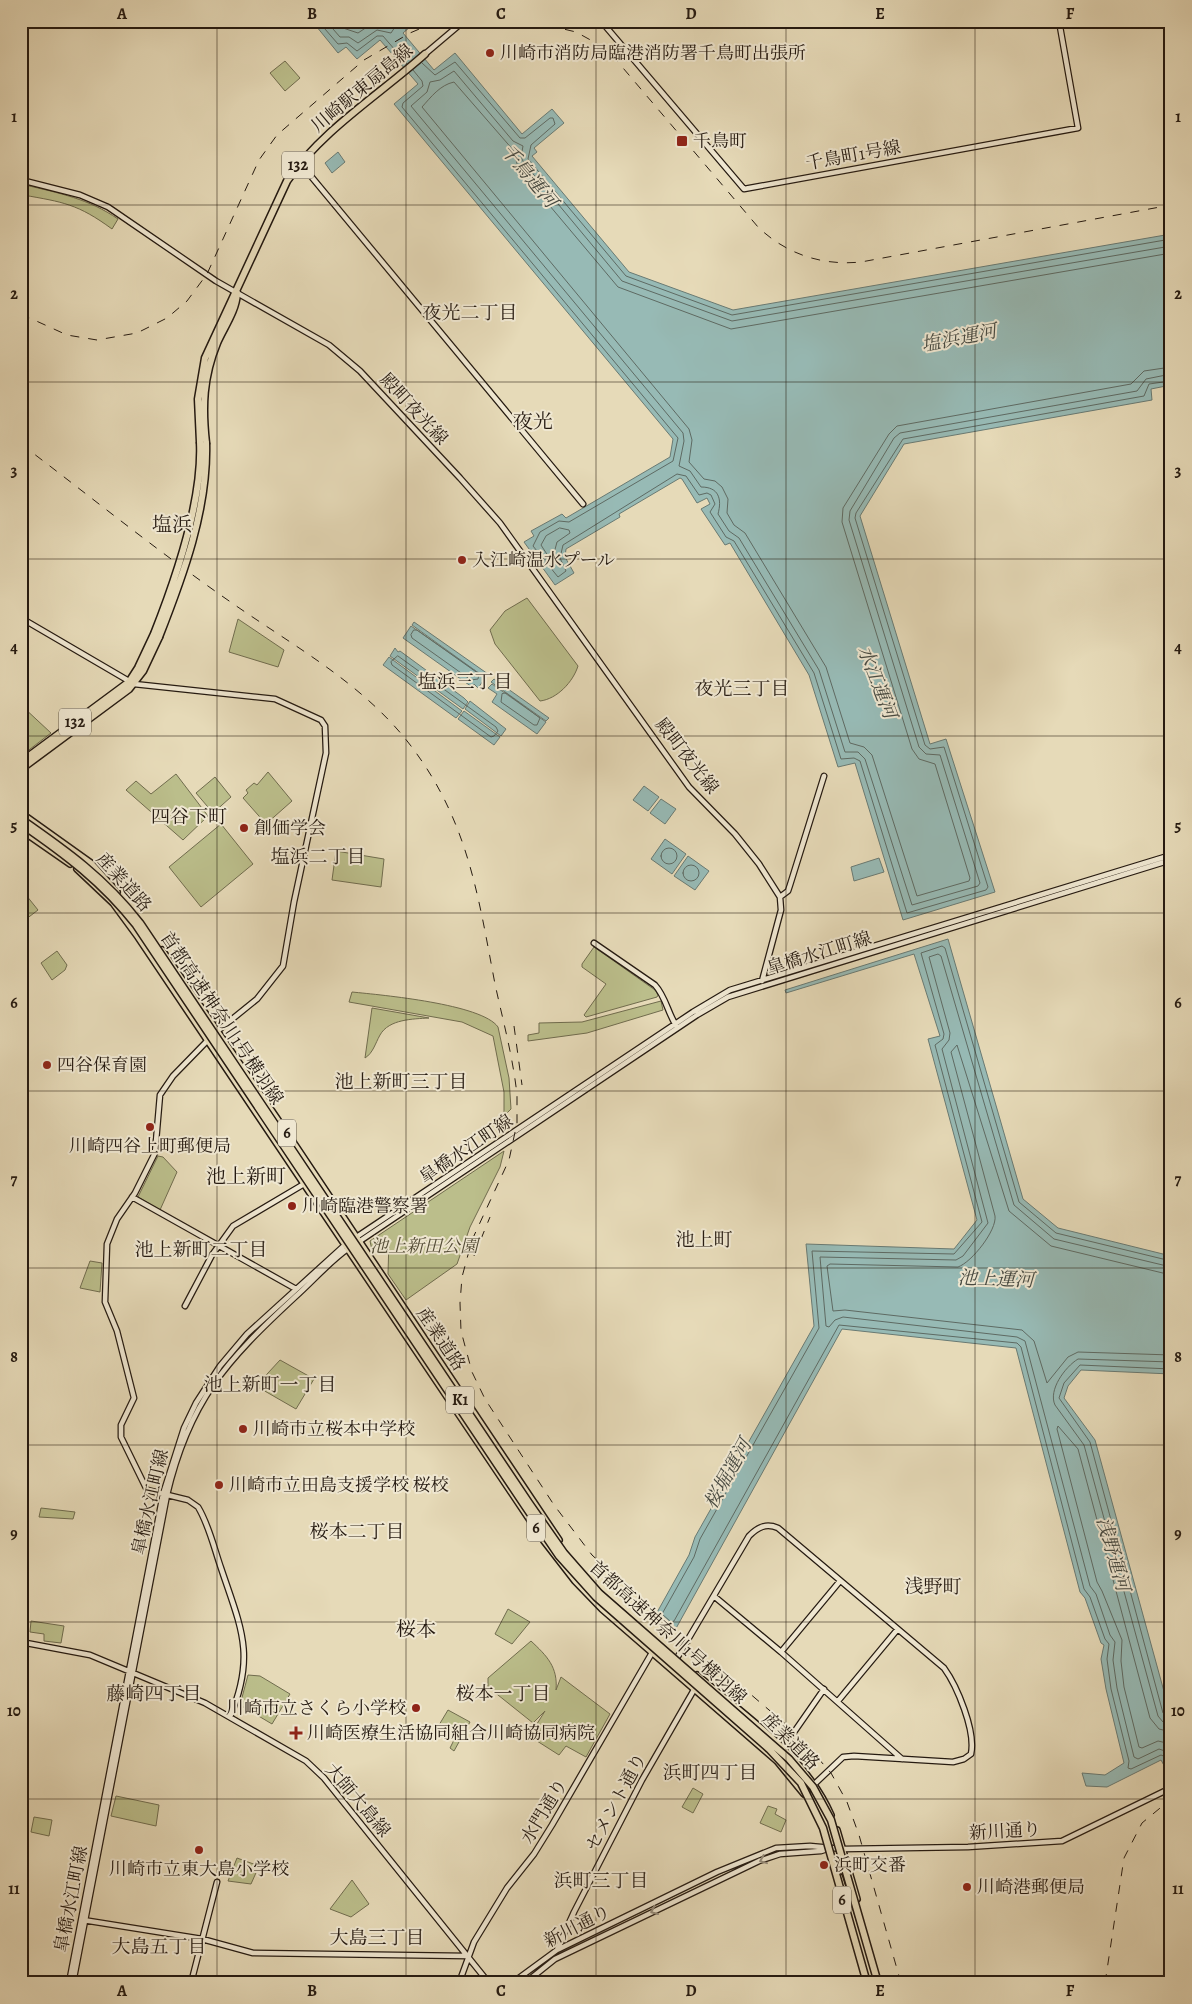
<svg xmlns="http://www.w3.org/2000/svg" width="1192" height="2004" font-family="Alegreya,'Noto Serif JP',serif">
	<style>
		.green { fill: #bbbe8b; stroke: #706c4e }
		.water { fill: #97bab5; stroke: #697a73 }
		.pier { fill: #e6dab8 }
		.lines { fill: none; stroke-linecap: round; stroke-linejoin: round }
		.shore { stroke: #5e6a63; stroke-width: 1 }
		.secondary-casing { stroke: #251a11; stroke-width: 7 }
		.primary-casing { stroke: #251a11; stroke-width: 8 }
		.highway-casing { stroke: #251a11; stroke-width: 9 }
		.secondary { stroke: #efe7d1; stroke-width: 4.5 }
		.primary { stroke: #e6dab8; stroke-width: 5 }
		.highway { stroke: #e6dab8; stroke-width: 6 }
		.rail { stroke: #251a11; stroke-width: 1; stroke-dasharray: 9 9; stroke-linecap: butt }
		.highway-bridge-casing { stroke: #251a11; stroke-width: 9; stroke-linecap: butt }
		.highway-bridge { stroke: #e6dab8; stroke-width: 6 }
		.oneway { stroke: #948b7b }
		.grid { fill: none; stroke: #251a11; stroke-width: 1; stroke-opacity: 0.55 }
		.poi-dot { fill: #8f2418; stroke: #efe7d1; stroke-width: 2 }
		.labels { text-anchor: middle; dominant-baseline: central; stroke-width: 4; stroke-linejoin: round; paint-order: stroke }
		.shield { fill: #efe7d1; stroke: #62584b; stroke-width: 1 }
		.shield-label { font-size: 16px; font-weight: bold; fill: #251a11 }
		.poi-label { font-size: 18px; fill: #251a11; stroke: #efe7d1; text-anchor: start }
		.street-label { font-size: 18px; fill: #251a11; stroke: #efe7d1 }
		.park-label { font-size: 18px; font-style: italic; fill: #524b36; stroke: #efe7d1 }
		.water-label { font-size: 19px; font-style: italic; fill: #474a42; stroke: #efe7d1 }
		.neighbourhood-label { font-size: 19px; fill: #251a11; stroke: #efe7d1 }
		.quarter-label { font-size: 20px; fill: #251a11; stroke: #efe7d1 }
		.neatline { fill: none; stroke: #251a11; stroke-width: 2 }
		.grid-label { font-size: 16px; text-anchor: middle; font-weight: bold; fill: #251a11 }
	</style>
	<rect width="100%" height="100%" fill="#e6dab8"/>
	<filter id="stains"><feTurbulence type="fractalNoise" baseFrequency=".004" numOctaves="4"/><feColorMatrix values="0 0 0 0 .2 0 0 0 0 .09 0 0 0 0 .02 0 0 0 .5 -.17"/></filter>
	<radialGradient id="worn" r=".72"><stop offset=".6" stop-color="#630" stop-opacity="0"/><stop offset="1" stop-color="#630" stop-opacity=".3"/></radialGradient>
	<path class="green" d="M285,61L300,78L285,91L270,73Z
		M25,185C59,193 89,199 118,219L112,229C78,204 63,202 23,195Z
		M527,598L578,666C573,682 557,699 540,701L495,644L490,630L505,611Z
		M238,619L284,650L278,667L229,652Z
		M22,706L51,733L21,756V706Z
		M268,772L292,801L266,824L243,798L248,793L246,790L254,783L257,785Z
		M176,774L208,816L183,840L126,790L136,781L151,794Z
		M215,777L231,797L213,813L196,793Z
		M221,824L253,864L201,907L169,867Z
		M336,851L384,859L381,887L332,880Z
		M26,895L38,910L21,923V898Z
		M594,947L655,990L658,995L657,997L586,1017L584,1015L606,984L582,967V964Z
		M57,951L67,965L65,970L52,980L41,963Z
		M352,992C382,995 482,1004 498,1027L509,1078L511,1109L504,1116V1092L493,1036L462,1022L349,1002Z
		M661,1001L663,1010L587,1033L528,1041V1035L539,1033V1023L582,1022Z
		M372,1008L429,1018C413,1019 389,1019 380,1035C375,1044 373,1053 365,1058Z
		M504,1151L500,1167L470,1227L457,1264L406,1300L388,1274L389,1240L372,1250L370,1241Z
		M158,1156L163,1157L177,1172L160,1210L138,1197Z
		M90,1261L102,1263L100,1292L80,1288Z
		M280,1360L314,1379L296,1409L256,1386Z
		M41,1508L75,1512L73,1519L39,1517Z
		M508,1609L530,1622L512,1644L495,1634Z
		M31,1621L64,1626L61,1643L44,1641V1634L30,1632Z
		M531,1641C547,1656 558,1667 556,1690L561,1677L610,1714L586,1757L566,1746L559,1755L537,1741L542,1732L535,1727L545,1711L533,1723L488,1687V1678Z
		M248,1675L260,1676L290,1694L272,1724L240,1705Z
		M448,1710L470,1722L454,1751L450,1748L454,1740L436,1730Z
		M693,1788L703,1794L693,1813L682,1807Z
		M116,1796L159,1805L156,1826L111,1816Z
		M768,1806L777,1809L775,1814L786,1820L781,1832L760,1823Z
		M34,1817L52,1820L49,1836L31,1832Z
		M237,1858L259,1866L251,1884L228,1881Z
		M352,1880L369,1904L351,1917L330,1909Z"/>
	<path class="water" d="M312,21H417L403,33L434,70L455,53L522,134L552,109L564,123L534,148L537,152L532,156L629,272L733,310L1171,234V385L1151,389L1152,400L904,444L860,516L930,744L946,739L995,892L903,920L855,763L838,767L809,675L730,543L725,545L701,509L710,504L707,498L697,503L682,479L680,478L619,514L620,517L566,549L565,557L574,573L555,585L524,542L534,536L531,531L562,514L566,518L670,457L673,439L394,104L418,84L380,40L357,59L346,47L338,53Z
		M338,152L345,162L332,173L325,163Z
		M414,622L488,674L478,688L474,684L472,687L403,638L411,626L480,674L412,625Z
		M395,648L398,652L400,651L464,698L468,702L463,709L390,656Z
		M389,657L462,711L456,718L383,665Z
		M494,679L549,718L546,721L491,682Z
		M492,684L546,722L537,734L492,702L497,694L488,688Z
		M470,701L506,729L501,736L465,709Z
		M464,711L500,737L494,745L458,719Z
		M644,786L659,797L648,811L633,800Z
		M661,799L676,809L665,824L650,813Z
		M665,839L686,854L672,874L651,859Z
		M688,856L709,871L695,890L674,876Z
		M879,858L884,872L854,881L851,867Z
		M948,939L1023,1199L1058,1228L1171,1256V1374L1081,1370L1068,1386L1064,1398L1095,1440L1171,1717V1778L1161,1760L1107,1787L1086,1786L1082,1773L1105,1775L1124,1763L1106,1689L1101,1659L1104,1645L1101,1643L1085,1598L1080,1592L1016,1348L842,1329L674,1632L655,1616L689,1555L695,1537L814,1326L806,1244L954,1249L977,1220L928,1039L940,1036L914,954L786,993L785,990Z"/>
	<path class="pier" d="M656,1610L678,1629L676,1633L673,1634L653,1618Z"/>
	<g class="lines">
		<path class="shore" d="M318,21L338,44L347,43L357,51L377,36H383L407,64
			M326,21L340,37H349L358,43L377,30L391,33L399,21
			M336,21L343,28L358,33L373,23L388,21
			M422,63L435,75L455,62L520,138H525L550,118H553L555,124L531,145L528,159L626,276L732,315L1171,239
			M413,70L422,81L423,86L403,103L402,107L678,438L673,461L569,522L559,521L540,532L533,546L558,577L566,571L560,558L563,545L677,474L686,476L699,495L707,493L711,495L715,504L710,512L726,537L734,541L814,673L841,759L854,758L860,761L907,913L986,890L988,887L944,747L930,749L925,745L855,518L856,513L903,439L1144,396L1149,384L1171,381
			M1171,246L732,321L622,281L524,163L521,157L523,146L513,141L454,71L440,80L430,82L427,92L411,106L683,433L684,441L679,466L690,471L701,487C719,487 722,499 718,514L729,531L739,538L819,670L845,752H858L865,759L912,905L978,886L980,883L940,755L926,754L919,747L849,520L850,511L894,438L900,433L1137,391L1146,379L1171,374
			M1171,253L731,329L618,287L518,168L514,151L454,82C440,85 431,97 422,107L689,429L692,440L689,462L704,479L715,481L722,487L728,499L727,513L734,525L745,533L826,667L850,743L864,747L872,755L917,896L969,881L970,878L935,764L919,759L912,749L842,522L843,508L889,434L897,426L1131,384L1144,371L1171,367
			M560,528L569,530L570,533L557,542L553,557L550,559L541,545L546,536Z
			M414,630H417L479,674L478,679L471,680L412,638L411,635Z
			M398,656L496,727L498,731L494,736L491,737L392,665L391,662Z
			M506,693L540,718L537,725H534L501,702L502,694Z
			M661 856a8 8 0 1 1 16 0a8 8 0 1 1-16 0Z
			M683 873a8 8 0 1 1 16 0a8 8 0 1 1-16 0Z
			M1171,1261L1056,1233L1019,1202L945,948L942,946L921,953L944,1034L943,1039L935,1045L982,1222L954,1254L812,1251L819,1328L700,1539L694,1557L662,1614L671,1622L674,1621L839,1325L1017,1343L1021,1347L1084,1589L1090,1597L1105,1639L1109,1644L1107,1659L1111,1689L1129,1761L1128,1768L1131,1769L1161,1755L1166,1757L1171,1767
			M1171,1267L1054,1239L1014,1205L941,956L938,954L929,957L950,1033L949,1040L942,1049L988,1223L963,1256L956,1260L820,1257L826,1326L829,1327L835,1320L843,1317L1017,1337L1025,1341L1090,1586L1096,1594L1110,1635L1115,1642L1113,1660L1117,1688L1134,1757L1138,1759L1159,1749L1171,1753
			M1171,1275L1051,1246L1009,1211L957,1045L951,1052L995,1216C997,1230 972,1262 958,1267L830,1264L827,1266L833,1311L845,1310L1022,1330L1034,1341L1047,1383L1068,1357L1078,1352L1171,1355
			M1171,1362L1078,1359C1065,1367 1048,1390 1055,1405L1084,1445L1158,1716L1163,1722L1171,1724
			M1171,1369L1080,1365L1064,1383L1059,1398L1090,1442L1163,1713L1171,1718
			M1171,1732L1159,1729L1150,1718L1078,1449L1058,1426L1057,1429L1097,1582L1102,1591L1122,1640L1121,1661L1124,1687L1139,1747L1142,1748L1158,1741L1171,1744"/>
		<defs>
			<path id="secondary" d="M448,21L454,29
				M601,21L744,189L1078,128L1059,21
				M425,54L464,21
				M300,163L583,504
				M21,180L80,195L108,207L216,281L329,345L360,371L460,478L500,523L689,787L735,834L759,864L780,897L781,910L762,981
				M21,618L134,684L275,699L321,720L325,726L326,753L294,902L283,966L257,999L215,1033
				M780,897L788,891L790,885L824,776
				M594,943L655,985C666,997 668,1014 677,1027
				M209,1039L173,1076L160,1095L155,1153L135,1193L117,1219L107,1244L105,1302L117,1331L134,1398L121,1425V1437L147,1490L188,1500L198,1507C209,1525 214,1548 221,1568C241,1628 256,1655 230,1717
				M132,1197L296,1289
				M355,1238L693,1012L730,990L1171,855
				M357,1243L697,1015L728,997L1171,860
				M185,1306L212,1255L233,1226L304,1184
				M715,1597L781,1652L902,1759
				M21,1642L90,1655L205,1703L306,1761L324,1778L489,1983
				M781,1652L840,1581
				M677,1658L749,1536C758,1527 766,1523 778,1528L944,1668C957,1686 976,1731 971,1754L964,1759L953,1762L854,1756L843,1757L805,1793
				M838,1701L897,1630
				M777,1761L783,1748L824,1689
				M83,1920L202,1939L253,1953L467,1956
				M557,1950L574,1912L642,1780L695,1688
				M69,1983L163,1494L184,1428L196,1403L220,1366L247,1334L346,1244
				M73,1983L167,1495C189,1401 226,1361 295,1297C313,1281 329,1262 349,1248
				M191,1983L217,1882
				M459,1983L474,1942L507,1888L534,1854L552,1825L653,1651
				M512,1983L557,1950L717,1872L776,1848L810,1846L843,1849L968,1847L1062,1841L1171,1788
				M525,1983L555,1959L759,1861L780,1854L821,1851L827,1849"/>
			<path id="primary" d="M21,813L91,863L117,892
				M21,830L70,864
				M77,869L113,903L138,937L544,1541L575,1581L602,1609L777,1761L804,1794
				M162,950L293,1142L559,1540
				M697,1675C746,1717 804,1754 831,1815
				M837,1830L857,1899"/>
			<path id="highway" d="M200,442L198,399L205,358L287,181C322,130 379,95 425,54
				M206,443C202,407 203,377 217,343C224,327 236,311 237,293
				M21,762L129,682L138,668L154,634
				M21,769L129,689L143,671L159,637
				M839,1877L872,1983"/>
		</defs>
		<use href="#secondary" class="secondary-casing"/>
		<use href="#primary" class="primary-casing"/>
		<use href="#highway" class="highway-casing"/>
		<use href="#secondary" class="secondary"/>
		<use href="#primary" class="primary"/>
		<use href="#highway" class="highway"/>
		<path class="rail" d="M530,21L576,32L596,43L612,55L758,227C786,254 822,266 861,262L1171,205
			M21,314L67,335L97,340L137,333L167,318L187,301L207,274L259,160L277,135L364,60L410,33L438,21
			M21,444C91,497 160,553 232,603C295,647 364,684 411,746C468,821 478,895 495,984C503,1021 513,1057 517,1095V1123L509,1160L472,1240L462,1277L460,1303L461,1331L472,1372L485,1399L554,1505L592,1555L646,1605L796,1733L831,1773L847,1802L859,1835L901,1983
			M514,1026L522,1085
			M474,1256L490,1217
			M1105,1983L1124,1858L1142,1823L1171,1799"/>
		<defs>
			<path id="highway-bridge" d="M154,634C175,581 203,500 200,442
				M159,637C183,576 208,509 206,443
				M21,819C67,851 105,878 140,923L529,1503L564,1553L599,1593L789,1759L813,1787L831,1820L878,1983
				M21,824C66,855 102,882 136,925L525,1506L559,1556L596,1597L769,1749L801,1783L823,1828L867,1983"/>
		</defs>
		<use href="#highway-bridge" class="highway-bridge-casing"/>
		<use href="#highway-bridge" class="highway-bridge"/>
	</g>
	<defs><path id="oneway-chevron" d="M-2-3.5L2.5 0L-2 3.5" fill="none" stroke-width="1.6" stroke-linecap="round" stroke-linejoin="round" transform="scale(1.25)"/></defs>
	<g class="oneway">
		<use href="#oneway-chevron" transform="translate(763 1860) rotate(158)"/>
		<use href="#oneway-chevron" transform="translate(654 1911) rotate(155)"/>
	</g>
	<path class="grid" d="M217,21V1983M406,21V1983M596,21V1983M786,21V1983M975,21V1983M21,205H1171M21,382H1171M21,559H1171M21,736H1171M21,913H1171M21,1091H1171M21,1268H1171M21,1445H1171M21,1622H1171M21,1799H1171"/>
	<g class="poi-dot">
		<circle cx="490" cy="53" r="5"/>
		<rect x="676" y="135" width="12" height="12" rx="2.5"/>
		<circle cx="462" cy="560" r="5"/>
		<circle cx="244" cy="828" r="5"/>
		<circle cx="47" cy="1065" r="5"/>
		<circle cx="150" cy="1127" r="5"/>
		<circle cx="292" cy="1206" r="5"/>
		<circle cx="243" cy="1429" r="5"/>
		<circle cx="219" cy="1485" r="5"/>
		<circle cx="416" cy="1708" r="5"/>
		<path d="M293.5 1725.5h5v5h5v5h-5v5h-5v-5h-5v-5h5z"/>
		<circle cx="199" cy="1850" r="5"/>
		<circle cx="824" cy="1865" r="5"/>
		<circle cx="967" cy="1887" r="5"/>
	</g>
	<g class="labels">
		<g class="shield">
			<rect x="282" y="151.5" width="32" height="27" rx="4"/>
			<rect x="59" y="708.5" width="32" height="27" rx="4"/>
			<rect x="278" y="1119.5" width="18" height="27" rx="4"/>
			<rect x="446" y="1386.5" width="28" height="27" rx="4"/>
			<rect x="527" y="1514.5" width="18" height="27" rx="4"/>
			<rect x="833" y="1886.5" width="18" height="27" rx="4"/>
		</g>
		<g class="shield-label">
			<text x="298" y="165">132</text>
			<text x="75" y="722">132</text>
			<text x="287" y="1133">6</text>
			<text x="460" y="1400">K1</text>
			<text x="536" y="1528">6</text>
			<text x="842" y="1900">6</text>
		</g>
		<g class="poi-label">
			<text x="500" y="53">川崎市消防局臨港消防署千鳥町出張所</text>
			<text x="693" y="141">千鳥町</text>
			<text x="472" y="560">入江崎温水プール</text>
			<text x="254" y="828">創価学会</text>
			<text x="57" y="1065">四谷保育園</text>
			<text x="150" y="1146" text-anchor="middle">川崎四谷上町郵便局</text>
			<text x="302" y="1206">川崎臨港警察署</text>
			<text x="253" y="1429">川崎市立桜本中学校</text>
			<text x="229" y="1485">川崎市立田島支援学校 桜校</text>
			<text x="406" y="1708" text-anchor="end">川崎市立さくら小学校</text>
			<text x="307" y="1733">川崎医療生活協同組合川崎協同病院</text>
			<text x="834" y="1865">浜町交番</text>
			<text x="199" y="1869" text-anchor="middle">川崎市立東大島小学校</text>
			<text x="977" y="1887">川崎港郵便局</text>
		</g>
		<g class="street-label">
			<text transform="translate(362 88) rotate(-40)">川崎駅東扇島線</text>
			<text transform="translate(853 155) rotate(-10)">千鳥町1号線</text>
			<text transform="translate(414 409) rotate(47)">殿町夜光線</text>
			<text transform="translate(687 756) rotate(52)">殿町夜光線</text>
			<text transform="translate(124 882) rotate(48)">産業道路</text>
			<text transform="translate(819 953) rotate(-17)">皐橋水江町線</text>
			<text transform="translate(222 1018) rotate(56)">首都高速神奈川1号横羽線</text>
			<text transform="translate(466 1149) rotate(-34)">皐橋水江町線</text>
			<text transform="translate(441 1339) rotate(56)">産業道路</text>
			<text transform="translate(150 1502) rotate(-77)">皐橋水江町線</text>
			<text transform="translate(668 1632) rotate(42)">首都高速神奈川1号横羽線</text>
			<text transform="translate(791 1741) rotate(45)">産業道路</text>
			<text transform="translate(358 1800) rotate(50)">大師大島線</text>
			<text transform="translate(616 1802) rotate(-62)">セメント通り</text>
			<text transform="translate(544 1811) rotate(-59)">水門通り</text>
			<text transform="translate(1005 1831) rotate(-3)">新川通り</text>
			<text transform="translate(71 1899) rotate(-79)">皐橋水江町線</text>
			<text transform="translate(577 1926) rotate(-27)">新川通り</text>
		</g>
		<g class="park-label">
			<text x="424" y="1246">池上新田公園</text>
		</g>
		<g class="water-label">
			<text transform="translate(529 176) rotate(50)">千鳥運河</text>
			<text transform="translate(959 338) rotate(-11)">塩浜運河</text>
			<text transform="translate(877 682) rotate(69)">水江運河</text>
			<text transform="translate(996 1279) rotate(2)">池上運河</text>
			<text transform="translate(728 1474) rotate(-61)">桜堀運河</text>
			<text transform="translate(1113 1554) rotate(74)">浅野運河</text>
		</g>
		<g class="neighbourhood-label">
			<text x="470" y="313">夜光二丁目</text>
			<text x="465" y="682">塩浜三丁目</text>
			<text x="742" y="689">夜光三丁目</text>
			<text x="189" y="817">四谷下町</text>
			<text x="318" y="857">塩浜二丁目</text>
			<text x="401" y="1082">池上新町三丁目</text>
			<text x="704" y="1240">池上町</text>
			<text x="201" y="1250">池上新町二丁目</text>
			<text x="270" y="1385">池上新町一丁目</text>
			<text x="357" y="1532">桜本二丁目</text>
			<text x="933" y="1587">浅野町</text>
			<text x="154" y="1694">藤崎四丁目</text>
			<text x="503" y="1694">桜本一丁目</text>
			<text x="710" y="1773">浜町四丁目</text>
			<text x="601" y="1881">浜町三丁目</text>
			<text x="377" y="1938">大島三丁目</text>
			<text x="159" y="1947">大島五丁目</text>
		</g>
		<g class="quarter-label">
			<text x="533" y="421">夜光</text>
			<text x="172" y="524">塩浜</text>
			<text x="246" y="1176">池上新町</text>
			<text x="416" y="1629">桜本</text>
		</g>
	</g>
	<rect width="1192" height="2004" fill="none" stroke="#e6dab8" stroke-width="55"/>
	<rect x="28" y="28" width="1136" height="1948" class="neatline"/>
	<g class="grid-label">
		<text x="122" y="19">A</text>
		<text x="312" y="19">B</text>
		<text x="501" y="19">C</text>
		<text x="691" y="19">D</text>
		<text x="880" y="19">E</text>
		<text x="1070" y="19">F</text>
		<text x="14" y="122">1</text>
		<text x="1178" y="122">1</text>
		<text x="14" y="299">2</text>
		<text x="1178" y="299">2</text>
		<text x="14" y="476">3</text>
		<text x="1178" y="476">3</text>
		<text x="14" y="653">4</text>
		<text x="1178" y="653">4</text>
		<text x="14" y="831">5</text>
		<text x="1178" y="831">5</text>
		<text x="14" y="1008">6</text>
		<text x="1178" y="1008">6</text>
		<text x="14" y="1185">7</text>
		<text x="1178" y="1185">7</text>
		<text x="14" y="1362">8</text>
		<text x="1178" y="1362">8</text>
		<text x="14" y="1539">9</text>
		<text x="1178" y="1539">9</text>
		<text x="14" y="1716">10</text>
		<text x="1178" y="1716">10</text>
		<text x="14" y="1894">11</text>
		<text x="1178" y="1894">11</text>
		<text x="122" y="1996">A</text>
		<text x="312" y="1996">B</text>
		<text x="501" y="1996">C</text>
		<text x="691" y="1996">D</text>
		<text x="880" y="1996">E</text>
		<text x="1070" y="1996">F</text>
	</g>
	<rect width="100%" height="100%" filter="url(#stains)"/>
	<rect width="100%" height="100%" fill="url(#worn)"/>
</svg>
